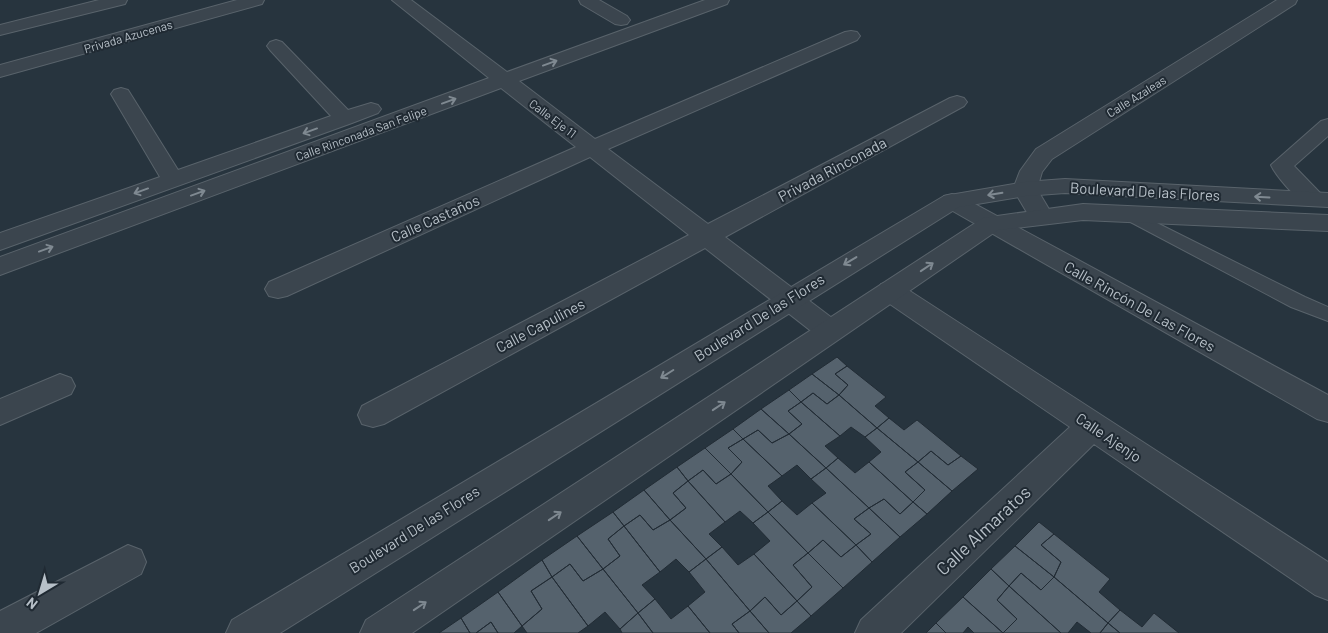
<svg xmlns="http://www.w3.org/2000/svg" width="1328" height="633" font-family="Barlow,sans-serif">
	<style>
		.building { fill: #55626d; stroke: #222c35 }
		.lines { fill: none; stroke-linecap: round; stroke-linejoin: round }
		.service-casing { stroke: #59636b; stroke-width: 2 }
		.minor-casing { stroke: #59636b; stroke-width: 2 }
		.tertiary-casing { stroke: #59636b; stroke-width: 2 }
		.service { fill: #3b454e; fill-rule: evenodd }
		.minor { fill: #3b454e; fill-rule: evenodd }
		.tertiary { fill: #3b454e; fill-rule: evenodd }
		.oneway { stroke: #7f8991 }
		.labels { text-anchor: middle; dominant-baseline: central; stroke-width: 4; stroke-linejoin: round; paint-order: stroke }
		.far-street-label { font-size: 12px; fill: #b7c0c8; stroke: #202a33 }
		.street-label { font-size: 15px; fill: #b7c0c8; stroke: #202a33 }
		.near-street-label { font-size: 18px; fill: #b7c0c8; stroke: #202a33 }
	</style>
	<rect width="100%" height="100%" fill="#27343e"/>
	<path class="building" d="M837,357L847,366L835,374L848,385L839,395L812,374Z
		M847,366L886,397L875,406L889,418L877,428L839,395L848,385L835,374Z
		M812,374L839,395L827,404L813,393L801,402L789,390Z
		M789,390L801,402L788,411L802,424L789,434L761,409Z
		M813,393L827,404L839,395L877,428L865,437L851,427L840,436L801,402Z
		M801,402L840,436L825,446L838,458L826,468L789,434L802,424L788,411Z
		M761,409L789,434L772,443L758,430L743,439L733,429Z
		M889,418L904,430L917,420L961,456L948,465L931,451L918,462L877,428Z
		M877,428L918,462L905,472L925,490L913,502L869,462L881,452L865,437Z
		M733,429L743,439L728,448L742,462L731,474L705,448Z
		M758,430L772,443L789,434L826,468L811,479L797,465L782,476L743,439Z
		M743,439L782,476L768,486L782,501L768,512L731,474L742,462L728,448Z
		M705,448L731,474L716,484L703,470L688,481L677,467Z
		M931,451L948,465L961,456L978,469L952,491L918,462Z
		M838,458L855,473L869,462L913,502L900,514L884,499L869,508L826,468Z
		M918,462L952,491L927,514L913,502L925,490L905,472Z
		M677,467L688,481L673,493L686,508L670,520L644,490Z
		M826,468L869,508L854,519L871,534L856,545L812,503L826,493L811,479Z
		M703,470L716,484L731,474L768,512L753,523L740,511L725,522L688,481Z
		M688,481L725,522L709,534L722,547L706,559L670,520L686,508L673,493Z
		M644,490L670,520L653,530L640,515L624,526L613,512Z
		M884,499L900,514L913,502L927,514L900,537L869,508Z
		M782,501L797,515L812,503L856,545L841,557L823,540L808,553L768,512Z
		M869,508L900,537L872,562L856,545L871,534L854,519Z
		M613,512L624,526L608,539L620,556L603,569L577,536Z
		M768,512L808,553L793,565L812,587L797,601L754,554L770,541L753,523Z
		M640,515L653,530L670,520L706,559L689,572L676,559L660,572L624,526Z
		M1039,522L1054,534L1041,545L1061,562L1054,577L1015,546Z
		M624,526L660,572L642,585L655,599L638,613L603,569L620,556L608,539Z
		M1054,534L1110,579L1099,592L1120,610L1108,623L1054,577L1061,562L1041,545Z
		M577,536L603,569L583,581L570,564L552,577L542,560Z
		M823,540L841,557L856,545L872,562L843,588L808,553Z
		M1015,546L1054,577L1041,590L1021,573L1009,586L991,569Z
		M722,547L738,565L754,554L797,601L781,615L765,597L750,611L706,559Z
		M808,553L843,588L811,616L797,601L812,587L793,565Z
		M706,559L750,611L732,624L739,633H710L688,606L705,592L689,572Z
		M542,560L552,577L531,591L542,609L522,626L498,592Z
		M570,564L583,581L603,569L638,613L620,629L605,612L588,626L552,577Z
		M991,569L1009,586L997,600L1017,619L1003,633L963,597Z
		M1021,573L1041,590L1054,577L1108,623L1100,633H1091L1077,622L1068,633H1061L1009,586Z
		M552,577L588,626L578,633H527L522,626L542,609L531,591Z
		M1009,586L1061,633H1003L1017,619L997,600Z
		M498,592L522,626L514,633H498L491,622L476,633H470L461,618Z
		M765,597L781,615L797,601L811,616L791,633H769L750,611Z
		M963,597L1003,633H974L968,627L963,633H946L936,623Z
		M655,599L671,619L688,606L710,633H653L638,613Z
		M1120,610L1142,627L1154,613L1179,633H1120L1108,623Z
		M750,611L769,633H739L732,624Z
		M638,613L653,633H622L620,629Z
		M461,618L470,633H439Z
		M491,622L498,633H476Z
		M936,623L946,633H926Z
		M1108,623L1120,633H1100Z"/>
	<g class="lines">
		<defs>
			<path id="service" d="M1127,208L1305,297L1328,307V321L1291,307L1121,217L1119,213L1121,209Z"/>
			<path id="minor" d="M99,0H127L125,4L0,35V25Z
				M237,0H264L262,4L0,77V65Z
				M392,0H411L507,72L705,0H729L727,4L519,81L595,139L845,32L851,31L857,32L860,36L857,40L608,149L708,224L950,98L957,96L964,98L967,102L964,106L725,237L840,324L844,331L840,338L830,341L820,338L705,248L384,424L373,427L362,424L358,415L362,406L689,235L590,157L287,296L278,298L269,296L265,289L269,282L576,147L501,88L0,275V257L489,78Z
				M579,0H599L627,16L630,20L627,24L621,25L615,24L581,4Z
				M1277,0H1297L1295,4L1052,159L1042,172L1037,189L1053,216L1050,221L1041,224L1032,221L1013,189L1020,171L1036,149Z
				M276,40L282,42L348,110L371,103L378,105L381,109L378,113L352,123L0,250V233L160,177L111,94L114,90L121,88L128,90L178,170L331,116L270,50L267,46L270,42Z
				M1328,119V136L1294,166L1326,199L1322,204C1317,206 1312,207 1306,204C1296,199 1276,176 1271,165L1321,121Z
				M952,194L960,196L1328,395V422L1317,419L944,206L940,201L944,196Z
				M890,282L899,284L1328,562V600L1315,595L1094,444L901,633H855L861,620L1070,427L881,298L877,291L881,284Z
				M60,374L71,378L75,386L71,394L0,425V399Z
				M128,545L141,550L146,562L141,574L36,633H0V611Z"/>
			<path id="tertiary" d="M1065,179L1328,193V207L1065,193L1025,196L959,207L280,633H226L232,620L944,196L1025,182Z
				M1083,204L1328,215V231L1083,220L998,230L412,633H360L366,620L983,218Z"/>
		</defs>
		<use href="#service" class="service-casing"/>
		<use href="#minor" class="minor-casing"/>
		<use href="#tertiary" class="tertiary-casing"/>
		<use href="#service" class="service"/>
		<use href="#minor" class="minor"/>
		<use href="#tertiary" class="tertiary"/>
	</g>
	<defs><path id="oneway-shaft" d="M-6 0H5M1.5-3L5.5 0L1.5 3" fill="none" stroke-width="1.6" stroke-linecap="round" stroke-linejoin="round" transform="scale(1.25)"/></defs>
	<g class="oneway">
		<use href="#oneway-shaft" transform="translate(550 63) rotate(-20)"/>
		<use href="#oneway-shaft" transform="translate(449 101) rotate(-20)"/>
		<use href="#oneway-shaft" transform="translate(310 131) rotate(160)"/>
		<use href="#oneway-shaft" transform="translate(141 191) rotate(160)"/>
		<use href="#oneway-shaft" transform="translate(198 193) rotate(-20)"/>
		<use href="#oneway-shaft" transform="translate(995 194) rotate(171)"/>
		<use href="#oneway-shaft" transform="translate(1262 197) rotate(-177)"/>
		<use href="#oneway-shaft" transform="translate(46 249) rotate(-20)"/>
		<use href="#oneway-shaft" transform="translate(850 261) rotate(149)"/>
		<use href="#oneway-shaft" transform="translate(927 267) rotate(-34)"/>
		<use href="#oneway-shaft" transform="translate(667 374) rotate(148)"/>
		<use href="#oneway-shaft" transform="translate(719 406) rotate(-34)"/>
		<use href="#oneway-shaft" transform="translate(555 516) rotate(-34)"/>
		<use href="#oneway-shaft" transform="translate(420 606) rotate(-34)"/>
	</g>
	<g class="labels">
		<g class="far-street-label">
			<text transform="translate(128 36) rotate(-16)">Privada Azucenas</text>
			<text transform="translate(1136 96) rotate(-32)">Calle Azaleas</text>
			<text transform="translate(553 118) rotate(37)">Calle Eje 11</text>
			<text transform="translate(361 133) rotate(-20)">Calle Rinconada San Felipe</text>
		</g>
		<g class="street-label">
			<text transform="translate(832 169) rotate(-28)">Privada Rinconada</text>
			<text transform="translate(1145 191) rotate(3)">Boulevard De las Flores</text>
			<text transform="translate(435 218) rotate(-24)">Calle Castaños</text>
			<text transform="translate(1140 306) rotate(29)">Calle Rincón De Las Flores</text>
			<text transform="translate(759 317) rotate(-32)">Boulevard De las Flores</text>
			<text transform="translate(540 325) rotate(-28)">Calle Capulines</text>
			<text transform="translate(1109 437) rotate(34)">Calle Ajenjo</text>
			<text transform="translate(414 529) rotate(-32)">Boulevard De las Flores</text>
		</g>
		<g class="near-street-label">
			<text transform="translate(983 530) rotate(-43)">Calle Almaratos</text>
		</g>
	</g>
	<g transform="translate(40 593) rotate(218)" stroke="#202a33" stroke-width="4" paint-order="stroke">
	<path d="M0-4L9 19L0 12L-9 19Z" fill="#b7c0c8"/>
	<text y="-8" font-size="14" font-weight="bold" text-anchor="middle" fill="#b7c0c8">N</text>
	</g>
</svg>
